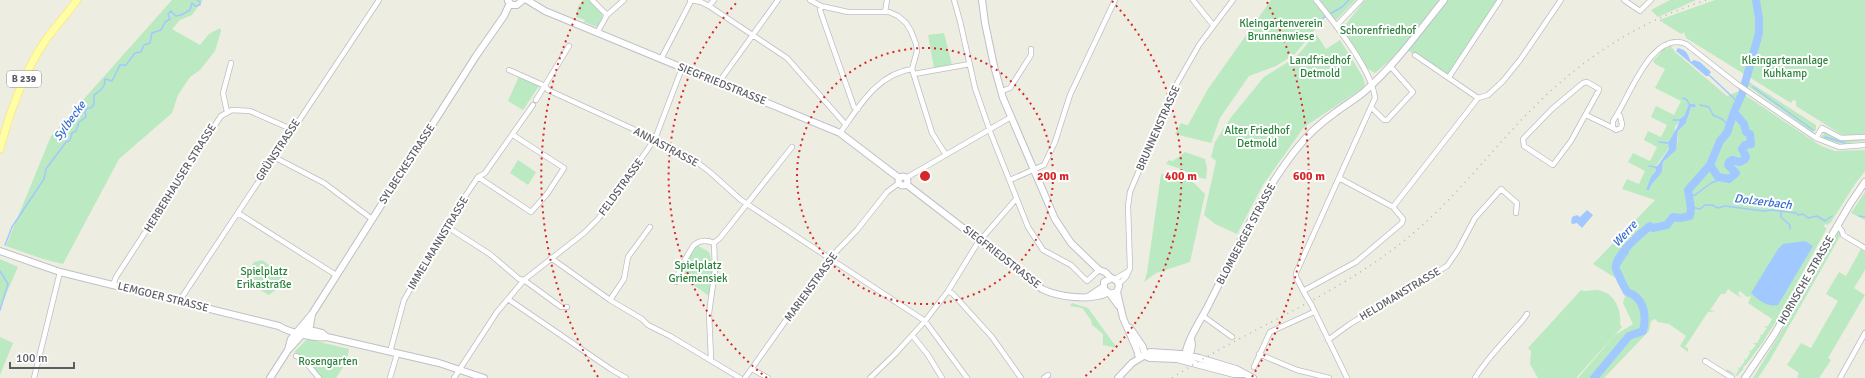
<svg xmlns="http://www.w3.org/2000/svg" width="1865" height="378" font-family="Signika,sans-serif">
	<style>
		.green { fill: #bbe9c1; fill-rule: evenodd }
		.water { fill: #a1c9ff }
		.lines { fill: none; stroke-linecap: round; stroke-linejoin: round }
		.stream { stroke: #a1c9ff; stroke-width: 1.5 }
		.river { stroke: #a1c9ff; stroke-width: 8 }
		.street-casing { stroke: #bcbec4; stroke-width: 6 }
		.secondary-casing { stroke: #bec0c9; stroke-width: 8 }
		.primary-casing { stroke: #ffe54a; stroke-width: 8 }
		.street { stroke: #fff; stroke-width: 4.5 }
		.secondary { stroke: #fff; stroke-width: 6 }
		.primary { stroke: #fffda6; stroke-width: 7 }
		.rail { stroke: #b5b6b7; stroke-width: 1.5; stroke-dasharray: 1 5; stroke-linecap: butt }
		.street-bridge-casing { stroke: #bcbec4; stroke-width: 6; stroke-linecap: butt }
		.street-bridge { stroke: #fff; stroke-width: 4.5 }
		.ring { fill: none; stroke: #d62828; stroke-width: 2; stroke-dasharray: 2 4 }
		.labels { text-anchor: middle; dominant-baseline: central; stroke-width: 4; stroke-linejoin: round; paint-order: stroke }
		.shield { fill: #fff; stroke: #8c8e92; stroke-width: 1 }
		.shield-label { font-size: 10px; font-weight: bold; fill: #5a5d64 }
		.park-label { font-size: 11px; fill: #2b823b; stroke: #fff }
		.street-label { font-size: 11px; fill: #5a5d64; stroke: #fff }
		.water-label { font-size: 12px; font-style: italic; fill: #376ccf; stroke: #fff }
		.centre { fill: #d62828; stroke: #fff; stroke-width: 2 }
		.ring-label { font-size: 12px; text-anchor: middle; font-weight: bold; fill: #d62828; stroke: #fff; stroke-width: 4; stroke-linejoin: round; paint-order: stroke }
	</style>
	<rect width="100%" height="100%" fill="#eeede1"/>
	<path class="green" d="M172,0H203L192,15L180,20L172,29L200,45L209,34L220,28L221,31L215,51L200,70L190,77L178,95L172,113L119,159L63,264L43,259L6,246L51,136Z
		M583,0H590L602,13V18L597,27L584,22L585,20L576,17L578,7Z
		M1271,0H1312L1326,16L1295,54L1276,66L1249,76L1220,118L1211,143L1175,134L1181,123L1186,125H1188L1208,89Z
		M1320,0H1356L1335,21Z
		M1365,0H1439L1394,57L1375,73L1368,69L1342,29Z
		M1448,0H1497L1449,75L1407,50Z
		M1670,0H1696L1658,17L1651,10Z
		M1715,0H1865V134L1844,135L1839,133L1796,106V101L1793,100L1791,103L1686,38L1684,32L1681,34L1659,20Z
		M944,33L952,65L934,68L928,35Z
		M1316,34L1326,49L1340,40L1363,77L1365,84L1363,88L1304,127L1263,185L1237,234L1215,224L1204,215L1216,161L1211,157L1215,142L1232,116L1264,77L1296,57Z
		M1671,46L1675,52L1727,96L1739,91L1821,146L1835,151L1865,150V171L1855,184L1831,222L1828,225L1825,224L1824,227L1827,228L1778,318L1763,342L1745,366L1744,365L1743,369L1737,376L1726,371L1727,369L1736,375L1739,369L1737,367L1740,368L1745,361L1743,358L1746,360L1750,353L1749,350L1751,351L1756,345L1753,343H1757L1761,336L1759,334L1762,335L1767,328L1764,326H1768L1772,319L1748,303L1751,296L1747,297L1740,291L1738,293L1741,298L1728,289L1725,294H1721L1710,310L1716,311L1708,312L1685,347L1688,348V352L1680,346L1686,336L1669,324L1658,322L1655,319L1651,321L1649,331L1604,378H1578L1615,335L1633,324L1623,303L1626,294L1619,280L1593,264L1655,200L1622,189L1627,179L1639,184L1645,171L1628,162L1633,153L1650,161L1657,147L1644,140L1648,131L1661,137L1667,125L1651,117L1656,106L1674,115L1681,101L1655,88L1665,69L1655,64L1653,61L1663,50ZM1689,104H1695L1696,107H1691L1686,123L1678,131C1679,147 1674,152 1663,162L1662,172L1646,189L1656,171L1655,167L1669,148L1668,143L1675,133V127L1684,116Z
		M519,76L539,86L523,110L508,101Z
		M1743,78L1816,125V130L1814,132L1810,131L1741,81Z
		M1826,131L1844,140L1865,139V141C1849,142 1835,148 1821,137Z
		M1185,152L1205,159L1207,169L1206,179L1193,176L1181,169L1166,164L1169,160L1173,161Z
		M518,160L536,172L528,185L510,173Z
		M1166,171C1186,173 1191,180 1205,194L1190,262L1156,273L1144,282L1147,273L1161,174L1165,175Z
		M1865,192V220L1851,213Z
		M1839,231L1841,234L1839,238L1770,360L1758,378H1753L1806,291Z
		M697,245L709,252L713,268L709,296L681,276L685,263Z
		M1861,249L1865,252V270L1854,288L1865,295L1828,358L1831,360L1819,378H1797L1799,373L1787,365L1801,343L1811,348L1838,301L1826,294L1839,272L1846,276Z
		M0,259L18,267L0,308Z
		M262,260L281,273L283,280L277,289L269,295L246,282L248,271L254,262Z
		M1581,290C1585,292 1591,290 1596,290C1614,291 1622,310 1620,325L1622,327L1576,378H1538L1530,364L1531,351L1528,348Z
		M1072,303L1088,308L1117,348L1103,345V334L1092,325L1091,320L1082,308L1070,306Z
		M0,337L13,343L0,375Z
		M307,339L349,349L347,361L336,378H321L308,361L294,352Z"/>
	<path class="water" d="M1678,48C1688,50 1688,56 1691,62L1694,60L1700,62L1711,72L1708,76H1706L1676,51Z
		M1689,104H1695L1696,107H1691L1686,123L1678,131L1676,150L1663,162L1662,172L1651,185L1649,190H1646L1651,177L1656,171L1655,167L1658,165L1669,149L1668,143C1672,137 1679,125 1680,119L1684,116Z
		M1587,210L1593,215L1582,228L1577,223L1573,224L1571,223L1572,217L1577,215L1580,217Z
		M1805,241L1813,246L1778,305C1768,308 1757,299 1751,293L1778,249L1783,244Z"/>
	<g class="lines">
		<path class="stream" d="M1323,18L1342,7L1349,0
			M1709,75L1738,102
			M1753,87L1813,130
			M1683,98L1687,100L1689,104
			M1700,105L1709,107L1713,115L1722,119L1730,126
			M1673,120H1680
			M1825,137L1845,143
			M1659,142L1668,143
			M1649,166L1655,167
			M1689,195H1695L1711,183L1724,178
			M1691,207L1700,209L1705,205H1712L1718,208L1725,206L1764,211L1771,210L1796,213L1798,215L1803,214L1808,218L1817,216L1825,221L1832,216
			M1781,212V217L1790,225V229
			M1859,216L1865,217
			M5,245L12,227L44,179L46,169L66,142L70,140L72,133L76,131L79,122L86,117L85,112L87,108H91L94,104V95C101,90 105,88 105,79L112,81L120,65H126L135,53L141,52L144,45L150,43L152,33L161,30L165,22L170,19L168,14L171,11L176,16L181,15L190,10L192,3L195,6L200,5V2L197,0
			M1616,270L1628,253V247
			M0,271L8,284L0,310"/>
		<path class="river" d="M1710,165L1718,177L1729,179L1736,173L1728,165L1729,162L1732,160L1740,162L1744,160L1746,157L1742,149L1745,145L1751,144L1750,134L1746,132L1744,124L1734,112
			M1594,378L1629,336L1643,331C1647,315 1644,297 1627,292C1623,285 1619,277 1616,269C1612,258 1642,232 1650,226L1653,228L1667,225L1673,217L1680,218L1690,216L1691,208L1688,190L1710,165L1720,141L1727,133L1734,112L1742,94L1759,33V19L1756,0"/>
		<defs>
			<path id="street" d="M592,0L607,15
				M690,0L701,2L709,6L787,58L846,125
				M810,0L821,6L848,12H889L898,16L906,23L911,31L916,44L917,51L912,69L932,133L946,155
				M954,0L960,21L975,88L991,134L1028,227L1043,250L1071,265L1087,281L1099,270
				M1193,0L1213,25
				M1624,0L1640,11L1651,0
				M709,6L714,0
				M821,6L820,10L823,19L854,107L858,109
				M885,12L887,0
				M1336,26L1361,0
				M597,33L607,15L624,0
				M1415,55L1478,98
				M661,59L691,1
				M509,70L545,86L548,90L655,139L693,159L711,173L741,200L925,321L967,378
				M914,74L970,64
				M1449,77L1500,0
				M719,82L778,0
				M1587,82L1599,89L1598,92L1571,141L1553,165L1524,146L1523,139L1552,109L1583,83Z
				M1002,91L1010,88L1031,55V49
				M1478,98L1488,95L1503,81L1520,60L1561,0
				M536,100L569,46
				M1372,108L1384,120H1387L1413,92L1390,66
				M227,112L223,93L231,63
				M1586,115L1613,128
				M1617,115L1620,116L1622,124L1621,128L1616,130L1613,128V121C1628,101 1651,29 1686,44L1737,84L1816,138L1839,147L1865,145
				M840,133C859,107 877,74 912,69
				M1816,138L1822,128L1841,138L1865,137
				M274,157L324,183L372,219
				M478,177L531,212L547,194L564,168L513,135
				M906,178L1011,117
				M1010,180L1044,165L1055,142L1070,95L1115,0
				M1393,207L1478,98
				M238,213L336,275
				M1837,225L1842,231L1843,235L1865,248
				M446,226L491,255L519,279L524,280L561,307H567
				M714,243L720,238L792,147
				M551,258L610,300L642,319L648,325L670,336L740,378
				M1115,279L1127,272
				M676,282L680,268L693,246C699,240 707,240 714,243
				M1119,284L1126,277L1130,268L1128,206L1130,192L1171,94L1199,45L1233,0
				M113,285L116,277L221,116L232,110L250,111L291,129
				M948,291L953,294L992,337L1021,378
				M1303,291L1356,262L1402,223L1403,219L1393,207L1339,178
				M1306,296L1296,277V273L1375,98C1372,71 1334,22 1316,0
				M508,299L612,370L626,378
				M610,300L624,279L628,257L650,227
				M181,302L182,297L379,0
				M1311,304L1347,378
				M1203,316L1232,337
				M912,335L928,355L942,378
				M1328,340L1350,324L1447,266L1458,250L1475,218L1501,189L1517,203L1516,213
				M390,352L404,300L419,274L442,239L448,222L478,177L485,173L533,105
				M1259,354L1297,370L1329,378
				M296,356L303,359L319,378
				M710,360L711,358L709,313L715,270L714,243
				M1705,361L1732,378
				M1254,367L1270,332L1314,312
				M752,369L768,378
				M34,378L60,272
				M390,378L397,354
				M454,378L497,312L524,280L584,233L598,219L655,139L682,68
				M745,378L830,258L857,230L887,192L899,183
				M870,378L895,354L925,321L948,291L977,244L1016,199
				M1044,378L1048,375
				M1475,378C1485,361 1500,346 1513,331C1518,325 1523,321 1527,314
				M1840,378L1865,333"/>
			<path id="secondary" d="M527,0L545,11L840,133L899,178
				M982,0L985,23L994,66L1003,98L1055,219L1071,243L1099,270L1105,272L1111,278
				M508,1L512,5H517L523,0
				M898.5 181a4.5 4.5 0 1 1 9 0a4.5 4.5 0 1 1-9 0Z
				M906,184L1042,289C1058,297 1090,301 1107,293
				M0,251L60,272L279,326C288,332 316,339 327,337
				M1117,292L1123,318L1137,350L1139,358
				M1110,294L1117,292L1119,286L1117,281L1112,278L1104,282V289L1110,294L1118,305
				M1088,297L1103,287
				M301,328L322,333L327,337L439,363L484,378
				M1130,328L1143,347L1145,356
				M288,350L291,339L312,314L476,56L504,16L510,3
				M1145,356L1150,358L1177,359L1234,374H1243
				M1189,359L1192,345L1191,339
				M1186,361C1181,348 1203,317 1209,304C1236,251 1260,194 1298,147C1309,133 1322,122 1336,112C1345,105 1356,99 1365,91C1395,65 1419,31 1444,0
				M270,378L288,350L310,326L312,314
				M1118,378L1132,363L1150,352L1181,354L1199,358L1236,369L1253,378
				M1745,378L1774,335L1850,204L1865,182"/>
			<path id="primary" d="M0,149C10,111 23,74 45,41C55,27 67,14 77,0"/>
		</defs>
		<use href="#street" class="street-casing"/>
		<use href="#secondary" class="secondary-casing"/>
		<use href="#primary" class="primary-casing"/>
		<use href="#street" class="street"/>
		<use href="#secondary" class="secondary"/>
		<use href="#primary" class="primary"/>
		<path class="rail" d="M1172,378C1244,331 1327,300 1396,247C1448,208 1486,156 1531,110C1581,59 1639,21 1707,0"/>
		<defs>
			<path id="street-bridge" d="M1306,296L1311,304"/>
		</defs>
		<use href="#street-bridge" class="street-bridge-casing"/>
		<use href="#street-bridge" class="street-bridge"/>
	</g>
	<g class="ring">
		<circle cx="925" cy="176" r="128"/>
		<path d="M767 378A256 256 0 0 1 738 1M1112 1A256 256 0 0 1 1083 378"/>
		<path d="M598 377A384 384 0 0 1 583 2M1267 2A384 384 0 0 1 1252 377"/>
	</g>
	<g class="labels">
		<rect class="shield" x="7" y="71" width="34" height="16" rx="3"/>
		<g class="shield-label">
			<text x="24" y="79">B 239</text>
		</g>
		<g class="park-label">
			<text x="1281" y="23">Kleingartenverein<tspan x="1281" dy="13">Brunnenwiese</tspan></text>
			<text x="1378" y="30">Schorenfriedhof</text>
			<text x="1320" y="60">Landfriedhof<tspan x="1320" dy="13">Detmold</tspan></text>
			<text x="1785" y="60">Kleingartenanlage<tspan x="1785" dy="13">Kuhkamp</tspan></text>
			<text x="1257" y="130">Alter Friedhof<tspan x="1257" dy="13">Detmold</tspan></text>
			<text x="698" y="265">Spielplatz<tspan x="698" dy="13">Griemensiek</tspan></text>
			<text x="264" y="271">Spielplatz<tspan x="264" dy="13">Erikastraße</tspan></text>
			<text x="328" y="361">Rosengarten</text>
		</g>
		<g class="street-label">
			<text transform="translate(722 84) rotate(22)">SIEGFRIEDSTRASSE</text>
			<text transform="translate(1158 128) rotate(-66)">BRUNNENSTRASSE</text>
			<text transform="translate(666 147) rotate(28)">ANNASTRASSE</text>
			<text transform="translate(278 150) rotate(-57)">GRÜNSTRASSE</text>
			<text transform="translate(407 164) rotate(-57)">SYLBECKESTRASSE</text>
			<text transform="translate(180 178) rotate(-58)">HERBERHAUSER STRASSE</text>
			<text transform="translate(621 187) rotate(-54)">FELDSTRASSE</text>
			<text transform="translate(1246 234) rotate(-62)">BLOMBERGER STRASSE</text>
			<text transform="translate(438 243) rotate(-59)">IMMELMANNSTRASSE</text>
			<text transform="translate(1002 257) rotate(38)">SIEGFRIEDSTRASSE</text>
			<text transform="translate(1806 280) rotate(-60)">HORNSCHE STRASSE</text>
			<text transform="translate(811 287) rotate(-54)">MARIENSTRASSE</text>
			<text transform="translate(1400 294) rotate(-31)">HELDMANSTRASSE</text>
			<text transform="translate(163 297) rotate(14)">LEMGOER STRASSE</text>
		</g>
		<g class="water-label">
			<text transform="translate(70 121) rotate(-54)">Sylbecke</text>
			<text transform="translate(1763 202) rotate(7)">Dolzerbach</text>
			<text transform="translate(1625 234) rotate(-48)">Werre</text>
		</g>
	</g>
	<circle cx="925" cy="176" r="6" class="centre"/>
	<g class="ring-label">
		<text x="1053" y="180">200 m</text>
		<text x="1181" y="180">400 m</text>
		<text x="1309" y="180">600 m</text>
	</g>
	<path d="M10 362v6h64v-6" fill="none" stroke="#5a5d64" stroke-width="2"/>
	<text x="16" y="362" font-size="12" fill="#5a5d64" stroke="#ffffff" stroke-width="3" paint-order="stroke">100 m</text>
</svg>
